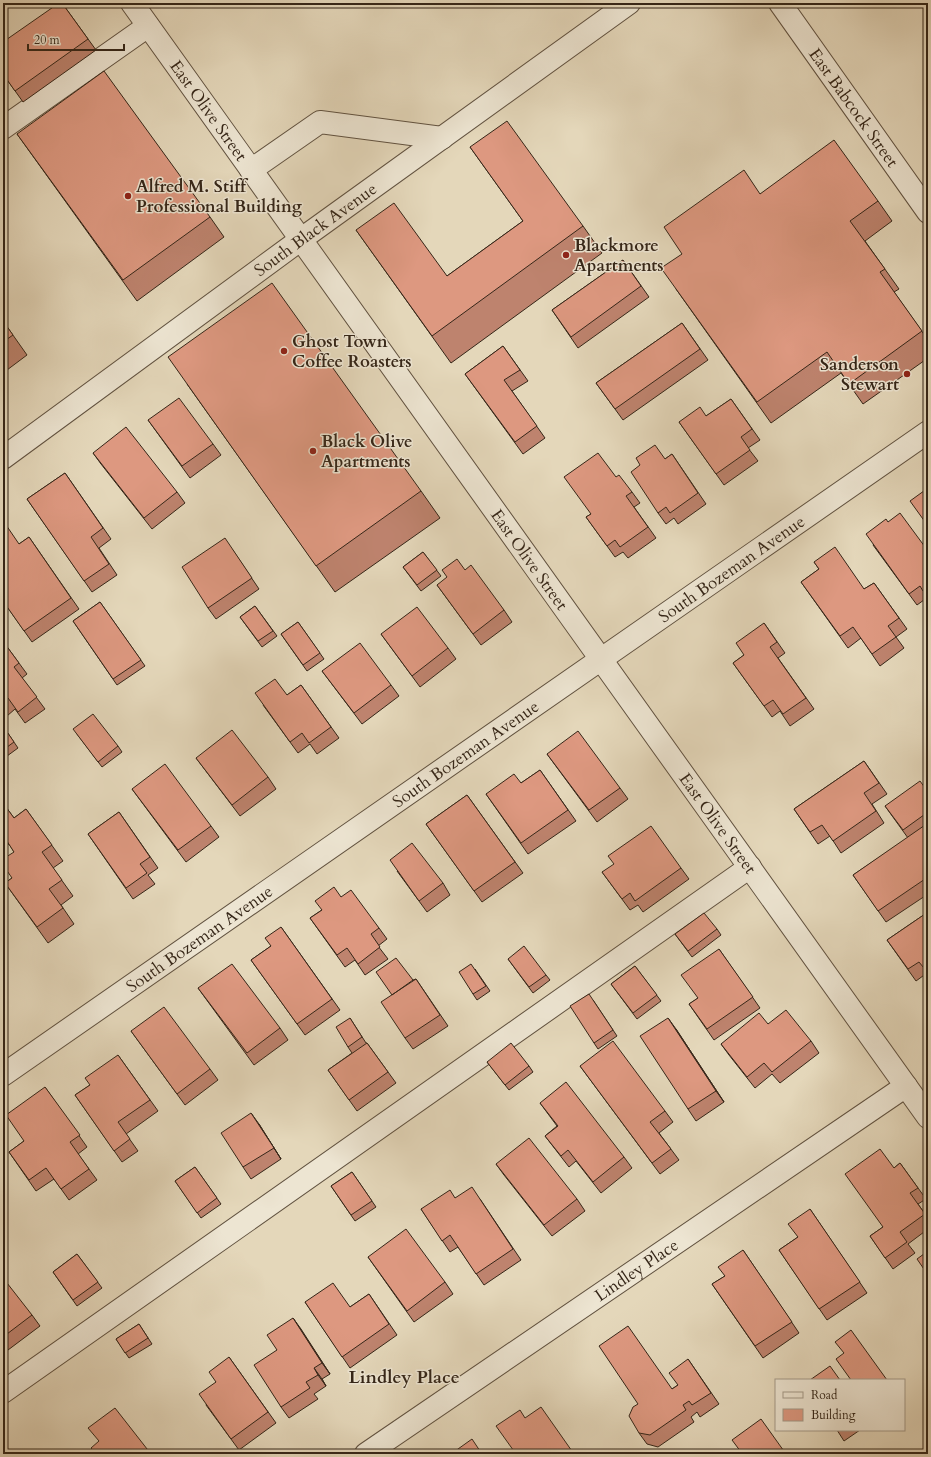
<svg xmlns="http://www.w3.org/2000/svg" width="931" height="1457" font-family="Cardo,serif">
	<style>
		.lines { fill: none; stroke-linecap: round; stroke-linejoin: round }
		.minor-casing { stroke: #615240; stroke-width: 24 }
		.minor { stroke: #ede5d2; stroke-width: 22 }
		.wall { fill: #be836e; stroke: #352618 }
		.shaded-wall { fill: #9b6a5a; stroke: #352618 }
		.building { fill: #dd9880; stroke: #352618 }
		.poi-dot { fill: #8f2418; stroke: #ede5d2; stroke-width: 1.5 }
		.labels { text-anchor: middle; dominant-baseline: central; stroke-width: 3; stroke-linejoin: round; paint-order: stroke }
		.street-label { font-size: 17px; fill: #352618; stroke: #ede5d2 }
		.poi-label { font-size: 17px; font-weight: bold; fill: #352618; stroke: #ede5d2; text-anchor: start }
		.neighbourhood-label { font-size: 18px; font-weight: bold; fill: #352618; stroke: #ede5d2 }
	</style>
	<rect width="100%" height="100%" fill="#e4d7ba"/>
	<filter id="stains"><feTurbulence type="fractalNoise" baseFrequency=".005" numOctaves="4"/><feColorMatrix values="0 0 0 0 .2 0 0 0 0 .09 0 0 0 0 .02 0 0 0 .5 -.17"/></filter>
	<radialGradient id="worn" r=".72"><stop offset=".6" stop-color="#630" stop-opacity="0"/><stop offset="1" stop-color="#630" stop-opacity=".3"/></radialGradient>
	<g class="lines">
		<defs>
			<g id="minor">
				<path id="s1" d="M132,3L928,1117"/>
				<path id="s2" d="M780,3L928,212"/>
				<path d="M3,128L148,26"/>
				<path d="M251,170L320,122L442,138"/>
				<path id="s3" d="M3,458L300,240L629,3"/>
				<path id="s4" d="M3,1075L928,432"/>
				<path d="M3,1392L750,867"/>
				<path id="s5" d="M366,1454L906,1086"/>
			</g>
		</defs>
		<use href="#minor" class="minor-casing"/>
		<use href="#minor" class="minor"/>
	</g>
	<path class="wall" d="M62,3L96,50L23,102L3,74Z
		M17,134L210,217L224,237L137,301Z
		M470,147L583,226L602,253L451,363L356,230L447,276L523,221Z
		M760,194L878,201L892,221L865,241L899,289L894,292L928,340V358L863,404L841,373L771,423L676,289L682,254Z
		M623,260L649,297L578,348L552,310Z
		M3,321L27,355L3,373Z
		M682,323L708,360L623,420L596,383Z
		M503,346L528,381L512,391L545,438L523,454L465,374Z
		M187,384L421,491L440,518L335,592Z
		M731,399L760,440L748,448L758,461L724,485L679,422L706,416Z
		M148,420L213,444L221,455L190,478Z
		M93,453L177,492L185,503L152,529L101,464Z
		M672,454L706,504L678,524L674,518L666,524L658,513L665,459Z
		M65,473L111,539L99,548L117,575L92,592L27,499Z
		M616,477L632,492L640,503L634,507L656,538L628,558L623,552L615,557L586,517L591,514Z
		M888,522L928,551V597L917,605L873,545Z
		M29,537L79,609L32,642L3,601L19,544Z
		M232,549L259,589L216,619L208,608Z
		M423,552L441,576L421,591L403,567Z
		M814,562L864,589L874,583L907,629L896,637L904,648L880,666L861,638L848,648L801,582L819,569Z
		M465,570L504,610L512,622L481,645L437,585Z
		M100,602L145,666L117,685L73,621Z
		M255,606L277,636L262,647L240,617Z
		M298,622L324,659L307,671L281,634Z
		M764,623L785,653L778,658L814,709L790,726L780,711L772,717L733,663L744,655Z
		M381,634L448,648L456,659L420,687Z
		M3,644H5L27,674L22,678L45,709L25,723L15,709L7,716L3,710Z
		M322,671L391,685L399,696L362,724Z
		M301,685L339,738L317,754L310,744L298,753L263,705L287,695Z
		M3,726L18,748L3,759Z
		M77,734L118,746L122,752L102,767Z
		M547,754L620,788L628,799L597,822Z
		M196,758L268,777L276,789L240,816Z
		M864,761L887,794L872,804L884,823L841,853L830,836L818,844L794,809Z
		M540,770L576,821L528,854L486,794L521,783Z
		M132,789L211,826L219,837L186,862Z
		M928,792V894L886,922L853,875L908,838L885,806Z
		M467,795L523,873L482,902L426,824Z
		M3,803L14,818L26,809L63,861L53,868L73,896L61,905L74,924L48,943L5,883L12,878L14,852L9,844L3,848Z
		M119,812L158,868L148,875L155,884L133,899L88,834Z
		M681,868L689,879L643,912L638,905L630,910L602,872Z
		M397,871L443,883L450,895L427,912Z
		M341,897L379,928L387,939L378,946L388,959L365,975L355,960L345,967L310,918Z
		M928,912V974L927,973L916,981L887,940Z
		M281,927L340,1010L305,1035L251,960L271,946Z
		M717,929L721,935L692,957L675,934Z
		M719,949L760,1008L714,1040L689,1004L698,998Z
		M508,959L546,975L550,980L533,993Z
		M635,966L661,1001L637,1019L611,984Z
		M475,969L490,991L477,1000L473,994Z
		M3,977L6,981L3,983Z
		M416,979L448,1026L413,1049L405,1038L413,980Z
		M198,988L280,1028L288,1040L254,1065Z
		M593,1000L617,1036L598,1049L594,1043Z
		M350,1018L366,1043H367L396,1083L357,1111L328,1070L352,1053L348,1047Z
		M768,1024L811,1041L819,1053L780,1083L772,1074L755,1088L729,1055L721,1044Z
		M676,1029L724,1102L696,1121L688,1109Z
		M131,1031L210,1069L218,1080L185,1105Z
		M118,1055L158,1111L126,1134L138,1151L122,1162L75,1095L90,1085Z
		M487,1062L529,1066L533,1072L509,1090Z
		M580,1066L665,1111L673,1122L659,1133L679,1160L660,1174Z
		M45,1087L87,1147L78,1154L97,1180L69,1200L54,1179L36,1191L9,1152L24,1141Z
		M540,1103L624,1157L632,1168L601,1193L576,1161L569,1167L545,1136L557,1126Z
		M259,1124L281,1159L251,1179L243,1167Z
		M900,1163L926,1199L918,1204L928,1218V1229L908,1244L915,1253L893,1269L870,1236L883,1227L894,1168Z
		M496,1164L577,1199L585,1211L552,1236L504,1175Z
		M195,1167L221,1204L201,1218L175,1181Z
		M352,1172L376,1207L355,1221L331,1186Z
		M455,1198L480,1199L521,1260L484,1285L458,1247L450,1252L421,1209Z
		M810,1209L867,1293L827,1320L779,1250L798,1237Z
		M743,1250L799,1333L763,1358L712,1284L725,1276Z
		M77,1254L102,1288L77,1306L53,1272Z
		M368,1257L445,1282L453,1294L414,1322Z
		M3,1286L32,1315L40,1326L8,1350L3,1343Z
		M369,1294L397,1335L350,1368L305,1302L350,1307Z
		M293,1318L330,1374L322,1379L326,1386L314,1394L318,1399L289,1418L281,1407L277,1350Z
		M139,1324L152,1344L129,1358L116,1339Z
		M229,1357L276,1423L239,1450L206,1405L216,1382Z
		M688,1359L719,1404L700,1417L697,1412L691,1417L694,1422L658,1447L647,1444L639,1433L672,1389L678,1385Z
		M837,1430H860L844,1441Z"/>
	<path class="shaded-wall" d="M668,1018L676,1029L724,1102L716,1091Z
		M251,1113L259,1124L281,1159L274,1148Z
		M293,1318L301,1329L330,1374L322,1363Z
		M314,1368L322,1379L326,1386L318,1375Z"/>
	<path class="building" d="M59,3H62L88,39L15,91L3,74V42Z
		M104,71L210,217L123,280L17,134Z
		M507,121L583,226L432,336L356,230L394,203L447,276L523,221L470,147Z
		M834,140L878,201L850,221L885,269L880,272L922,331L849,384L827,352L757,402L661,268L682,254L664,227L744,170L760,194Z
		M623,260L641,286L571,337L552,310Z
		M272,283L421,491L316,566L168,357Z
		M3,321L13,335L3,342Z
		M682,323L700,349L615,409L596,383Z
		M503,346L520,370L504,380L537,426L515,442L465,374Z
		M179,398L213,444L182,466L148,420Z
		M731,399L752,429L741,437L750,450L716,474L679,422L700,407L706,416Z
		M126,427L177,492L144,518L93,453Z
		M655,445L665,459L672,454L698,493L670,513L666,507L658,513L631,472L640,465L636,458Z
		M598,453L616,477L619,475L632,492L626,496L648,527L620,547L615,540L607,546L586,517L591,514L564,477Z
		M65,473L103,528L91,537L109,564L84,581L27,499Z
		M928,488V526L910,501Z
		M900,513L928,551V587L923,591L920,586L909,594L866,534L886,519L888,522Z
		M4,522L19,544L29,537L71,598L24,631L3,601V523Z
		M225,538L252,578L208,608L182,567Z
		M835,547L864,589L874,583L899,618L888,626L896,637L872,654L853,627L840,636L801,582L819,569L814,562Z
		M423,552L437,570L417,585L403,567Z
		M457,559L465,570L471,565L504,610L473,634L437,585L447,577L442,570Z
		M100,602L141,660L113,679L73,621Z
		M255,606L273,631L258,641L240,617Z
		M417,607L448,648L412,676L381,634Z
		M298,622L320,653L303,665L281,634Z
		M764,623L777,642L770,647L806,698L783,714L773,700L764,706L733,663L744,655L736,643Z
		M360,643L391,685L354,713L322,671Z
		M3,644H5L19,663L14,667L37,697L18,712L8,698L3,702Z
		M275,679L287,695L301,685L331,727L309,743L302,733L290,742L255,693Z
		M93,714L118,746L98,762L73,729Z
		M3,726L14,742L3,750Z
		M232,730L268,777L232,805L196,758Z
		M578,731L620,788L589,810L547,754Z
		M864,761L879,783L864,793L876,811L833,841L822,825L810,832L794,809Z
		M165,764L211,826L178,850L132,789Z
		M540,770L568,810L521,843L486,794L514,774L521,783Z
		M920,781L928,792V812L903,830L885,806Z
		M467,795L515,862L474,891L426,824Z
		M3,803L14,818L26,809L52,845L42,852L62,880L49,889L63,908L37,927L5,883L12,878L3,865V859L14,852L3,835Z
		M119,812L150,857L140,864L147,873L126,888L88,834Z
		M928,823V877L878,911L853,875Z
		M651,826L681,868L635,901L630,893L622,899L602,872L614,864L608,856Z
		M412,843L443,883L419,901L390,860Z
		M334,887L341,897L351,890L379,928L371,934L380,947L358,964L347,948L337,955L310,918L322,910L315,901Z
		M928,912V973L919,962L908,969L887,940Z
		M704,913L717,929L688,951L675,934Z
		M281,927L332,999L297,1024L251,960L271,946L265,938Z
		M524,946L546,975L529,987L508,959Z
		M719,949L753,997L707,1029L689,1004L698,998L681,975Z
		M396,958L413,980L392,995L376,972Z
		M232,964L280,1028L247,1053L198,988Z
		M471,964L486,986L473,994L459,972Z
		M635,966L657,995L633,1013L611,984Z
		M416,979L440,1015L405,1038L381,1002Z
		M589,994L613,1030L594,1043L570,1006Z
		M164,1007L210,1069L177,1094L131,1031Z
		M786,1010L811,1041L772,1072L764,1063L747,1077L721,1044L759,1013L768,1024Z
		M350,1018L362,1037L348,1047L336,1027Z
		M668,1018L716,1091L688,1109L640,1036Z
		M613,1041L665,1111L650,1122L671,1149L652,1163L580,1066Z
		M367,1043L388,1072L349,1100L328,1070Z
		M511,1043L529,1066L505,1085L487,1062Z
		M118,1055L150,1100L118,1122L130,1139L114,1151L75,1095L90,1085L85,1078Z
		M566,1082L624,1157L593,1182L568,1150L561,1156L545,1136L558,1126L540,1103Z
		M45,1087L80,1135L70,1142L89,1169L61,1189L46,1168L29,1180L9,1152L24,1141L6,1115Z
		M251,1113L274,1148L243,1167L221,1133Z
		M529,1138L577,1199L544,1225L496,1164Z
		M880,1149L894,1168L900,1163L918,1188L910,1193L925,1214L900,1232L907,1242L885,1258L870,1236L883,1227L845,1174Z
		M195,1167L217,1198L197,1213L175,1181Z
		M352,1172L372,1201L351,1215L331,1186Z
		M472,1187L513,1249L476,1274L450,1235L442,1241L421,1209L450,1190L455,1198Z
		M810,1209L860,1282L819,1309L779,1250L798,1237L788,1224Z
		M406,1229L445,1282L407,1311L368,1257Z
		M743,1250L792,1322L755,1346L712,1284L725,1276L718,1267Z
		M928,1251V1275L917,1259Z
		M77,1254L98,1282L73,1300L53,1272Z
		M7,1283L32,1315L3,1337V1286Z
		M333,1283L350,1307L369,1294L389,1324L342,1357L305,1302Z
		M293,1318L322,1363L314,1368L318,1375L306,1382L310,1388L281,1407L254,1365L277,1350L267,1335Z
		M139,1324L148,1338L125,1353L116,1339Z
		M628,1326L672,1389L678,1385L669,1373L688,1359L711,1393L692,1405L689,1401L683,1405L686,1410L650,1435L639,1433L629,1416L633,1407L638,1404L599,1346Z
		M851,1330L887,1380H851L836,1359L844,1353L835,1342Z
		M229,1357L268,1412L231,1439L199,1394L216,1382L209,1372Z
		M830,1366L840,1380H810Z
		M541,1407L574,1454H516L496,1426L520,1410L525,1418Z
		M115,1408L151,1454H96L91,1448L99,1441L88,1428Z
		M761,1419L786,1454H738L741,1452L732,1440Z
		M472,1439L482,1454H451Z"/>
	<g class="poi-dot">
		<circle cx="128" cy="196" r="4"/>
		<circle cx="566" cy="255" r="4"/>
		<circle cx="284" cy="351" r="4"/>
		<circle cx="907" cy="374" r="4"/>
		<circle cx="313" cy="451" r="4"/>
	</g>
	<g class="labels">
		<g class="street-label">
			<text stroke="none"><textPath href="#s2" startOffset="128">East Babcock Street</textPath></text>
			<text stroke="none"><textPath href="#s1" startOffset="132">East Olive Street</textPath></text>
			<text stroke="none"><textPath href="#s3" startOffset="387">South Black Avenue</textPath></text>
			<text stroke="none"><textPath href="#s1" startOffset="684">East Olive Street</textPath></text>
			<text stroke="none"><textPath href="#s4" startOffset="887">South Bozeman Avenue</textPath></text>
			<text stroke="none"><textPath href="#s4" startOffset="563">South Bozeman Avenue</textPath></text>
			<text stroke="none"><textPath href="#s1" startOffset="1008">East Olive Street</textPath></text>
			<text stroke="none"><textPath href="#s4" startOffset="239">South Bozeman Avenue</textPath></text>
			<text stroke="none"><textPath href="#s5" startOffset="327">Lindley Place</textPath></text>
		</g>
		<g class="poi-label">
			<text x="136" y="186">Alfred M. Stiff<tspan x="136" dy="20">Professional Building</tspan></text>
			<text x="574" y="245">Blackmore<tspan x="574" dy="20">Apartments</tspan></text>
			<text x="292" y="341">Ghost Town<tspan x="292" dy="20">Coffee Roasters</tspan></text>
			<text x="899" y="364" text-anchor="end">Sanderson<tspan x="899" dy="20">Stewart</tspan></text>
			<text x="321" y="441">Black Olive<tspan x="321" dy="20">Apartments</tspan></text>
		</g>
		<g class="neighbourhood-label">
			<text x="404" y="1377">Lindley Place</text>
		</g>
	</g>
	<rect width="931" height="1457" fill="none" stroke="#e4d7ba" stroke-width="16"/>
	<rect x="4" y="4" width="923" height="1449" fill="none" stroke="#352618" stroke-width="2"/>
	<rect x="8" y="8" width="915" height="1441" fill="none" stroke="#352618"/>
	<rect x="775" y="1379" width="130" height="52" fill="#ede5d2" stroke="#a39988"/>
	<rect x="783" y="1392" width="20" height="6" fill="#ede5d2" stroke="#a39988"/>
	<text x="811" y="1399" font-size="12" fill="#352618">Road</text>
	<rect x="783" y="1409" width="20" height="12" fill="#dd9880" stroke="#a39988"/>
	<text x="811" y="1419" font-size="12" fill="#352618">Building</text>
	<path d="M28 44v6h96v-6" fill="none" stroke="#352618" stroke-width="2"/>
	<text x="34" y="44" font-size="12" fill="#352618" stroke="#ede5d2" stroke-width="3" paint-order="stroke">20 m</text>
	<rect width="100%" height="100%" filter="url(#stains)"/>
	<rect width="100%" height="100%" fill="url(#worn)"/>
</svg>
